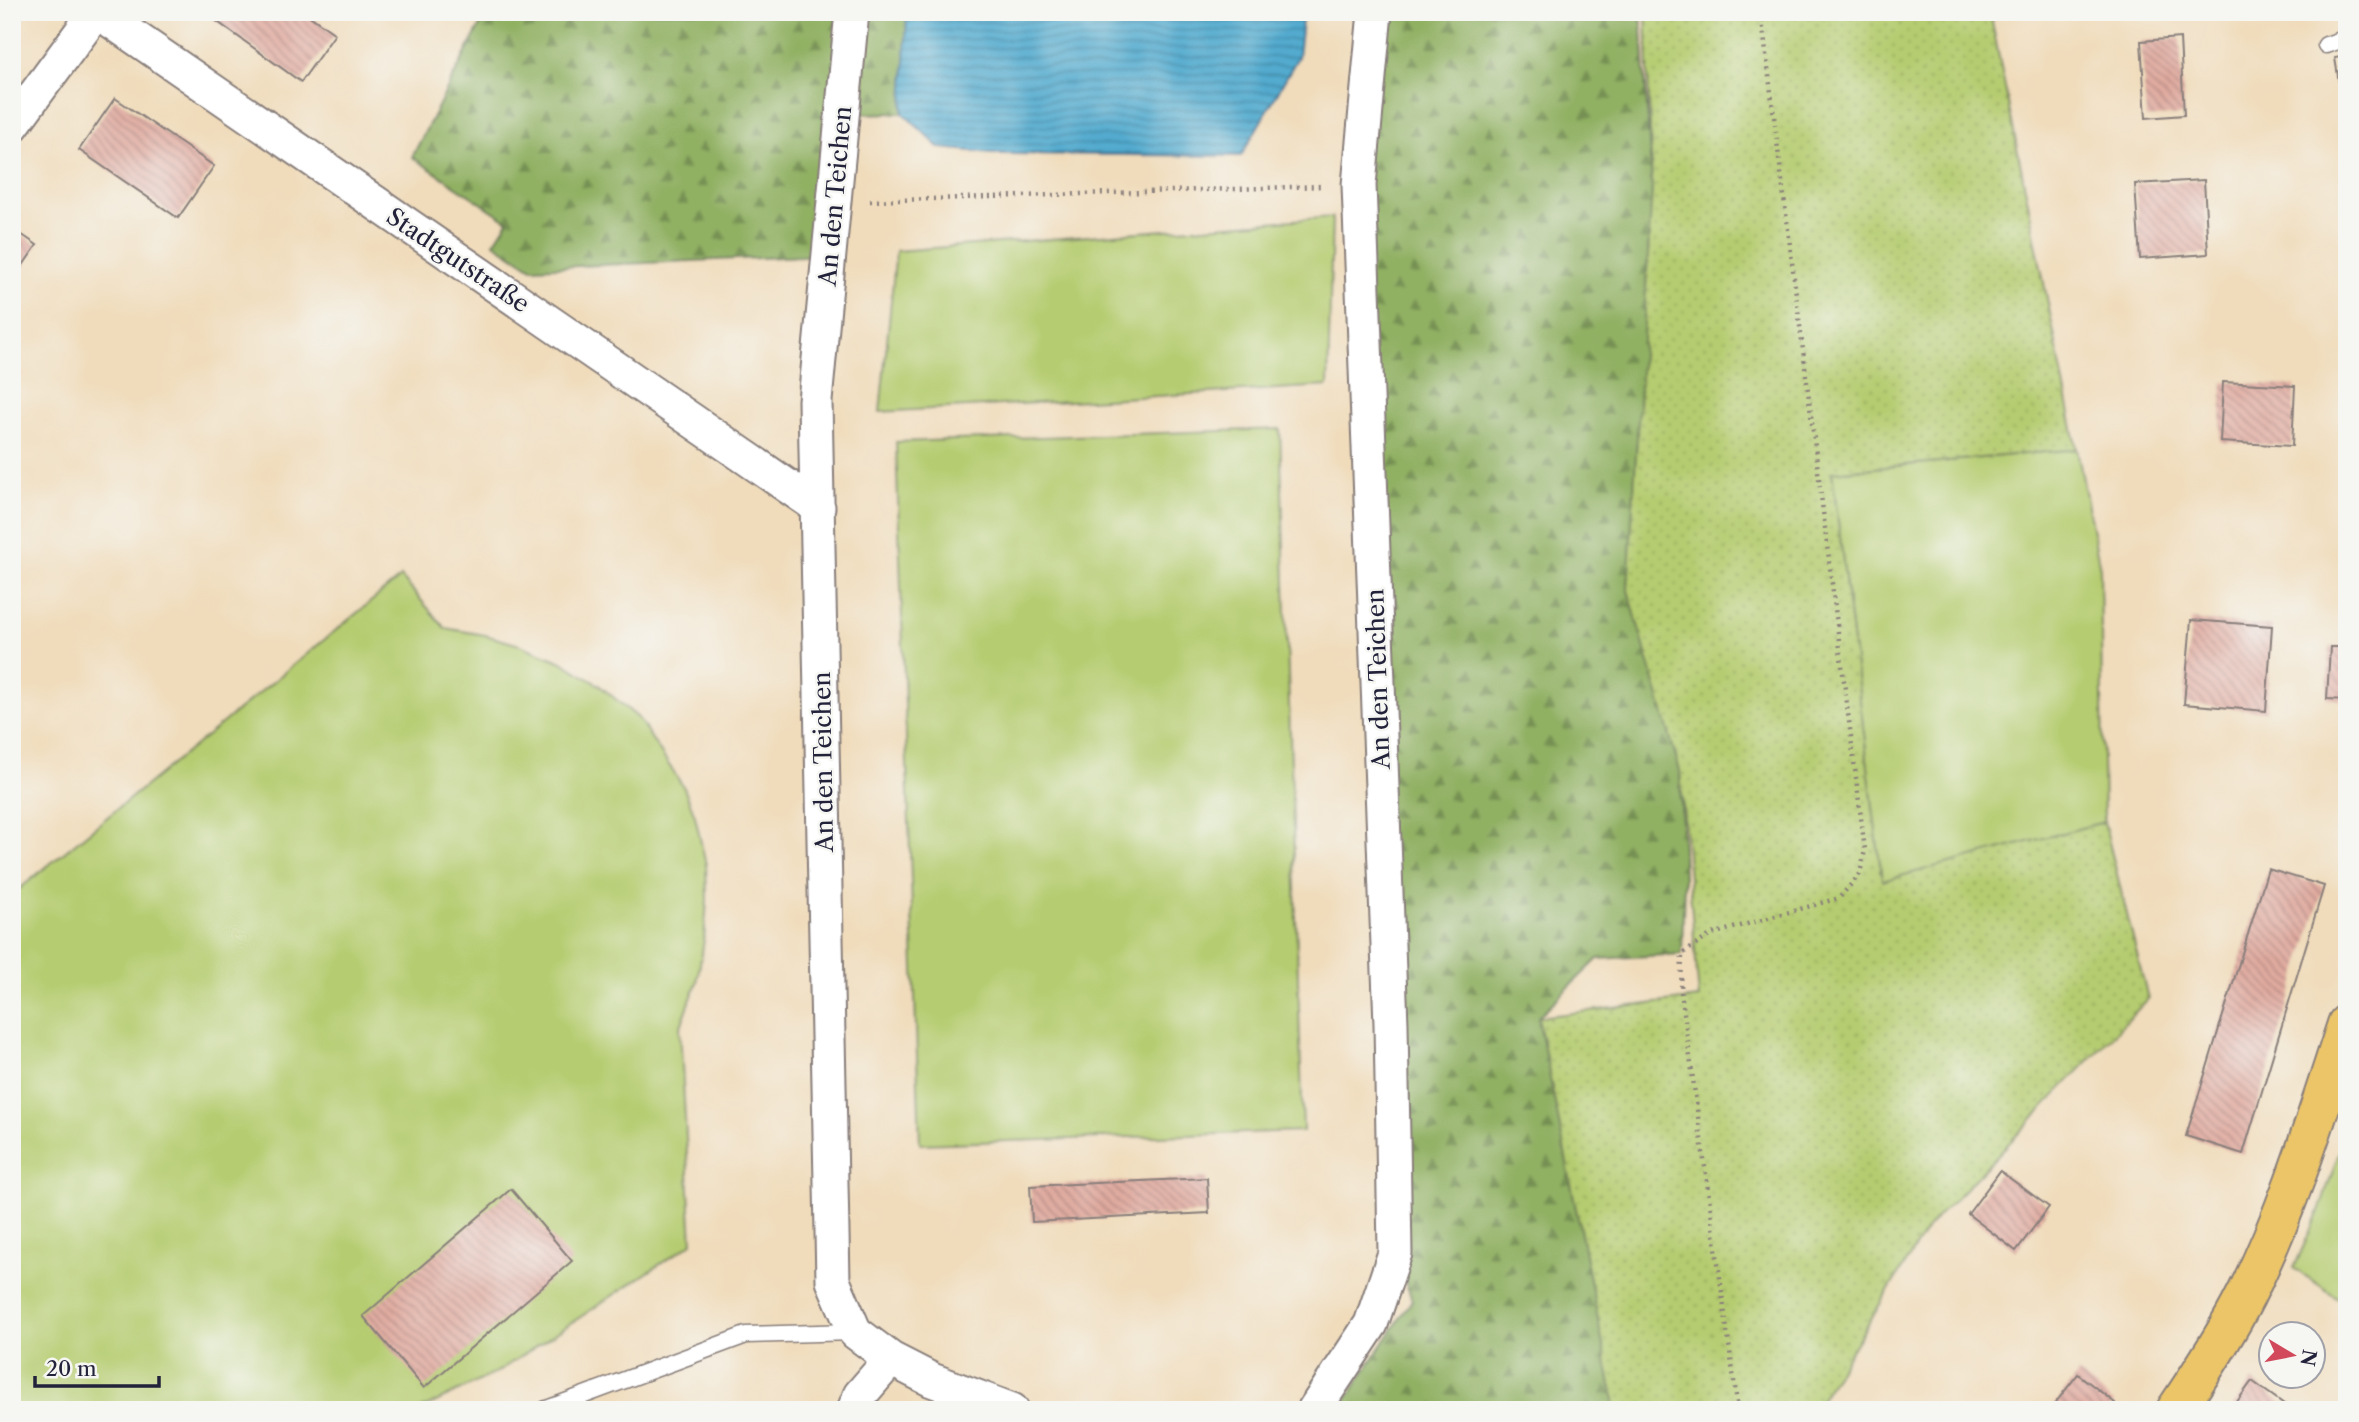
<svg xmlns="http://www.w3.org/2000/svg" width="2359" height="1422" font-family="'Libre Caslon Text',serif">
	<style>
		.grass { fill: #b5cc70; stroke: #6c7756; stroke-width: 2 }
		.forest { fill: url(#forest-firs); stroke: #59694e; stroke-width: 2 }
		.park { fill: url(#park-dots); stroke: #6c7756; stroke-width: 2 }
		.water { fill: url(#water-rules); stroke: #3a6685; stroke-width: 2 }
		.building { fill: url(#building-back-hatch) }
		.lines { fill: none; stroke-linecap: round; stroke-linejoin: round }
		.lane-casing { stroke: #897f7b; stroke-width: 19 }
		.street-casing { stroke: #897f7b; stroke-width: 37 }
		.primary-casing { stroke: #897f7b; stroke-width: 42 }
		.path { stroke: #897f7b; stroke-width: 4.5; stroke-dasharray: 2 5; stroke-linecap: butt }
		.lane { stroke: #fff; stroke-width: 16 }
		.street { stroke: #fff; stroke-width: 33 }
		.primary { stroke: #ecc569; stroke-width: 38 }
		.labels { text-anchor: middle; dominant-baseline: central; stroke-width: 5; stroke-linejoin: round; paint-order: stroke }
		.street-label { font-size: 24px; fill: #22223b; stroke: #f6f6f2 }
	</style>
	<defs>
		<pattern id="forest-firs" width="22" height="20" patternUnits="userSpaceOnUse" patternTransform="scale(1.75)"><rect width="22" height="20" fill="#90b062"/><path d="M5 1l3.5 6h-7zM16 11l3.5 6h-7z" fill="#758f52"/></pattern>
		<pattern id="park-dots" width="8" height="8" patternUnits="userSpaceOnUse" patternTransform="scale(1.75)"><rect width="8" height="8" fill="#b5cc70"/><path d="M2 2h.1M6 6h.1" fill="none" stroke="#9baf62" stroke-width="1.8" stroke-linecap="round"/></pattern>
		<pattern id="water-rules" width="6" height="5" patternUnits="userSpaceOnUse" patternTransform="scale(1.75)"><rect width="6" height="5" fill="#52abcf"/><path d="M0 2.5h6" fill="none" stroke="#448ba9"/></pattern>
		<pattern id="building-back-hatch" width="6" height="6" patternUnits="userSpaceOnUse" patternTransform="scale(1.75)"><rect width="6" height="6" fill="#e0aa9f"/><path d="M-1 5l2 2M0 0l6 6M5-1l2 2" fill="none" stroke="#b58a83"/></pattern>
	</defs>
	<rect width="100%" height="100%" fill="#f6f6f2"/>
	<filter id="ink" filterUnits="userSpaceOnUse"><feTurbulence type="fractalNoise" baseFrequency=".0143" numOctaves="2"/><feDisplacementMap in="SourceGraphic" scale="14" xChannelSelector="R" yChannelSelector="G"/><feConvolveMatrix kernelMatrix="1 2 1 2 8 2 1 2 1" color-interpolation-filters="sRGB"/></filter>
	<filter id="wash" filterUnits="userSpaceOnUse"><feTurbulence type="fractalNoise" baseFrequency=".00686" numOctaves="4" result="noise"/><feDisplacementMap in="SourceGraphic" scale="28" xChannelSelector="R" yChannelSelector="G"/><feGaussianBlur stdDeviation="1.57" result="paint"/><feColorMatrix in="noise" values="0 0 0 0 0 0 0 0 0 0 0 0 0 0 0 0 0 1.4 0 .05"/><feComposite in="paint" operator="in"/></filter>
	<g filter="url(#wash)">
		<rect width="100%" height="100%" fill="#f0dcbb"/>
		<path class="grass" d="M1332,217L1328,386L880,412L896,251Z
			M1280,429L1303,1131L920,1144L896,442Z
			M2077,449L2100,569L2104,822L1882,882L1832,472Z
			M401,577L445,628L485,635L520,645L560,661L599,685L638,718L684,788L695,816L706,865L707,900L704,940L697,982L680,1029L692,1243L499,1371L420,1410H12V895Z
			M2347,1130V1304L2294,1268L2319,1211Z"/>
		<path class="forest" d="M487,12H907L903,113L843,114L829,255L532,268L494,243L508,221L412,157Z
			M1375,12H1641L1652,189L1628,590L1680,771L1684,879L1682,954L1598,959L1538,1017L1616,1410H1339L1412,1300L1395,1253L1359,185Z"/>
		<path class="park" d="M1646,12H1990L2077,449L1832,472L1882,881L2104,822L2148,999L1928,1227L1816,1407L1796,1410H1616L1538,1017L1699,998L1680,771L1628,590L1652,189Z"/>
		<path class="water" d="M907,12H1303L1298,57L1241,156L1002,154L940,148L903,113Z"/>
		<g id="blocks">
			<path class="building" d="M221,12H304L335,34L301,82L215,20Z
				M2180,38L2184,115L2146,118L2141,41Z
				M2347,56V112L2344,113L2335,58Z
				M115,98L214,166L178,218L79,150Z
				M2204,180L2208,254L2140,259L2135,184Z
				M12,228L37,245L12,281Z
				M2223,382L2295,386L2292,446L2220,442Z
				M2191,620L2272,626L2266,711L2184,704Z
				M2330,647H2347V700L2327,699Z
				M2268,869L2324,886L2243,1154L2186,1136Z
				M2000,1171L2049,1207L2016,1251L1968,1214Z
				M1207,1178L1209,1213L1032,1222L1030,1186Z
				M511,1189L572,1261L424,1388L363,1316Z
				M2078,1374L2115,1403L2109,1410H2050Z
				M2252,1381L2288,1407L2287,1410H2231Z"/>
		</g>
	</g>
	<g filter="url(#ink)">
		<use href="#blocks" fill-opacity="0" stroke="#897f7b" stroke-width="2"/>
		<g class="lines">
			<defs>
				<path id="lane" d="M2326,45L2347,38
					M544,1410L746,1335L855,1332"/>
				<path id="street" d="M98,12L818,507
					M852,12L815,401L833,1281L855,1332L891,1359L932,1380L1012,1410
					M12,126L96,12
					M854,1410L860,1395L891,1359
					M1314,1410L1371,1324L1395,1253L1391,1024L1359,185L1375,12"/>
				<path id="primary" d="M2176,1410C2201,1373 2226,1335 2246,1295C2289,1209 2317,1115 2347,1024"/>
			</defs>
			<use href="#lane" class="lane-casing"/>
			<use href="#street" class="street-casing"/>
			<use href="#primary" class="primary-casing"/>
			<path class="path" d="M870,201L1323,186
				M1738,1410L1681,991L1682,954L1712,934L1839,898L1860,874L1865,850L1761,12"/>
			<use href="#lane" class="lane"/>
			<use href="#street" class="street"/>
			<use href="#primary" class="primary"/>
		</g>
	</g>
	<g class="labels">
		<g class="street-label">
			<text transform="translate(835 196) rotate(-85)">An den Teichen</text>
			<text transform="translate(458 260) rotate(34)">Stadtgutstraße</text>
			<text transform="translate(1378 679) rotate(-92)">An den Teichen</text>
			<text transform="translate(823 762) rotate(-91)">An den Teichen</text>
		</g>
	</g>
	<rect width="2359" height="1422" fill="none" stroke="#f6f6f2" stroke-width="42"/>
	<g transform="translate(2292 1355) rotate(100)"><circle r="33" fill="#f6f6f2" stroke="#a1a1a9" stroke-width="2"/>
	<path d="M0-5L12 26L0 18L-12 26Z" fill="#d1495b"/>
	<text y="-10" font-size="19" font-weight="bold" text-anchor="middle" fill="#22223b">N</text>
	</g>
	<path d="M35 1376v10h124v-10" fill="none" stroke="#22223b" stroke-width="3.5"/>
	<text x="46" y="1376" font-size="21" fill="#22223b" stroke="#f6f6f2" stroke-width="5" paint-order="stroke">20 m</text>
</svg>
